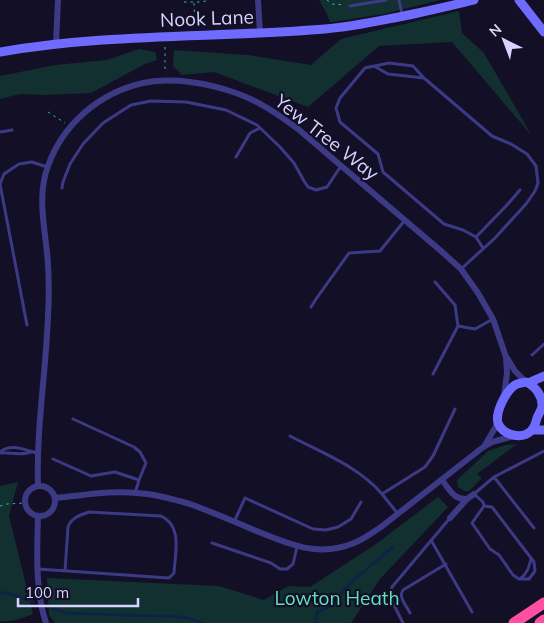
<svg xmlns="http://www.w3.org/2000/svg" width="544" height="623" font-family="Mulish,sans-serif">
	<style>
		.green { fill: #12302f }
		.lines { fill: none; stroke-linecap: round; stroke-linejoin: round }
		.stream { stroke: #0c2248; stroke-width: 2.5 }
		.path { stroke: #2fb8b0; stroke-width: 1; stroke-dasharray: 2.5 4; stroke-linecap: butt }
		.lane { stroke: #3d3a85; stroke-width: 3 }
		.street { stroke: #3d3a85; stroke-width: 6 }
		.secondary { stroke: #6f6bff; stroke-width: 9 }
		.highway { stroke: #ff4fa3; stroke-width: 11 }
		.labels { text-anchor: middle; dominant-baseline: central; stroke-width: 4.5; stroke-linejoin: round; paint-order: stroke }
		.street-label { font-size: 19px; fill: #d9d4ff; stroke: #130f26 }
		.park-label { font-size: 19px; fill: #5fe0c0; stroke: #130f26 }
	</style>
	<rect width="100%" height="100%" fill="#130f26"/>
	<path class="green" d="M319,0H440L384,14L332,22H330L326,12Z
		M459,11L462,33L484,53L532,136L452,42L379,46L308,107L214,72L182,75L173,66L174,50L248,55L311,65L341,39Z
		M139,49L155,52L157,60L145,64L91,93L44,95L20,94L0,99V76L55,65L107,60Z
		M517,444L477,474L482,478L469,491H464L458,487L457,480L488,451L505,445Z
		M18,482L9,516L16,544L33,614C23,618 10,623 0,621V486Z
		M438,497L448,507L380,579L351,623H55L49,615L47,578L219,586L264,600L288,586L310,587L376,544Z"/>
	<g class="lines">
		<path class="stream" d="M0,592L14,595L33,602
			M48,607L66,613L185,617L202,623
			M316,623L317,612L331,606L349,584L393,547"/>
		<path class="path" d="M327,0L332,4L345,5
			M184,2H199L206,1
			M194,3L195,27
			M165,47V73
			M48,112L65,123
			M0,506L7,504L25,503"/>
		<path class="lane" d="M399,0L402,14
			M350,6L386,0
			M375,66L389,63L413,66L423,77
			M0,132L12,130
			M236,157L250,133L260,128
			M62,188L63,182L70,164L83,144L103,123L131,105L151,101L186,102L226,110L257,125L280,147L294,163L304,181L308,187L316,190L327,187L341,166
			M476,237L507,205L520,190
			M461,269L495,238L526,204L535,191L538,183L536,166L527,154L511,144L492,136L424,78L388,74L374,66L365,68L340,98L336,108L340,122L378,154L383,172L444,224L463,230L476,237L483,248
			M435,282L455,305L458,326L475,329L493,319
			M311,307L316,299L349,253L380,251L405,220
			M27,325L0,184L4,174L19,164L32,162L47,167
			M532,355L544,344
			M433,374L458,326
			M73,419L134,447L140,452L146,463L139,480L135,493
			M290,436C322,453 358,466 382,494
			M0,452C12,443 24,450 37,453
			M0,453C10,452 21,456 31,452
			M53,459L91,476L115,472L139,480
			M494,477L544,451
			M484,506L492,507L531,558L534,562L535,571L529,579H519L513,575L499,555L490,549L472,523Z
			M484,506L483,502L474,494L494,477L534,528
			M398,514L382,494L425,467L433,456L455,409
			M234,522L245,498L313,529L326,530L338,527L351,519L361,502
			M431,540L472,612
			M212,543L271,563L280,569H287L293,564L297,547
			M38,569L169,578L174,573C175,553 183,526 161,516L89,512C80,515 71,518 68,527L65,571
			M520,579C527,574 529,567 531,559
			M410,613C406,605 398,597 403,590L446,564
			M403,623L390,597L392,587L450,518"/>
		<path class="street" d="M258,0L260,32
			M56,44L58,0
			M507,358L515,371L526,382
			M485,445L498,423
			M442,480C450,490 454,500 467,499
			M25 501a15 15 0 1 1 30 0a15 15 0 1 1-30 0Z
			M38,486C36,429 46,373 48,316C49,299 49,281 48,264C46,231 36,198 48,166C63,124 99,93 143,83C173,77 208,83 236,93C259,101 279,115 298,129L441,251L461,269L478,293L493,319L506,357L507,373L504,396
			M55,498C81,496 110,490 137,493C155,494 173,499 190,504C212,512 233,521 254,530C288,544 318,558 354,543C364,539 372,533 381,527L482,448L492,442L514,436
			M38,516C37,550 35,591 46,623
			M450,518L467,499L474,494"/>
		<path class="secondary" d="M519,0L544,32
			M0,52C108,33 217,38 325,29C352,27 378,21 404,16C427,11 451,6 474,0
			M526,382C535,386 543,396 542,407C541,410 539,414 537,418C536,422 534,428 531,431C521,440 503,435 498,423C495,412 506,391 515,385C518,383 522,383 526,382Z
			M528,383L544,376
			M532,430H544"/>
		<path class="highway" d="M514,623L544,603
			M540,623L544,620"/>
	</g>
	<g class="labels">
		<g class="street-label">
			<text transform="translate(207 18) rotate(-2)">Nook Lane</text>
			<text transform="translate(327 137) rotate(38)">Yew Tree Way</text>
		</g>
		<g class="park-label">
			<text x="337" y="598">Lowton Heath</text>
		</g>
	</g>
	<g transform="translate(504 40) rotate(318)" stroke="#130f26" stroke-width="4" paint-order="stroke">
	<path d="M0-4L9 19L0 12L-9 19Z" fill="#d9d4ff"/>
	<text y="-8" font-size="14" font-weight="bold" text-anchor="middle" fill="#d9d4ff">N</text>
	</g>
	<path d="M18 598v8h120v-8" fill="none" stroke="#d9d4ff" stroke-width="2.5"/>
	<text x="25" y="598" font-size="15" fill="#d9d4ff" stroke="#130f26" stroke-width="4" paint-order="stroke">100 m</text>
</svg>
